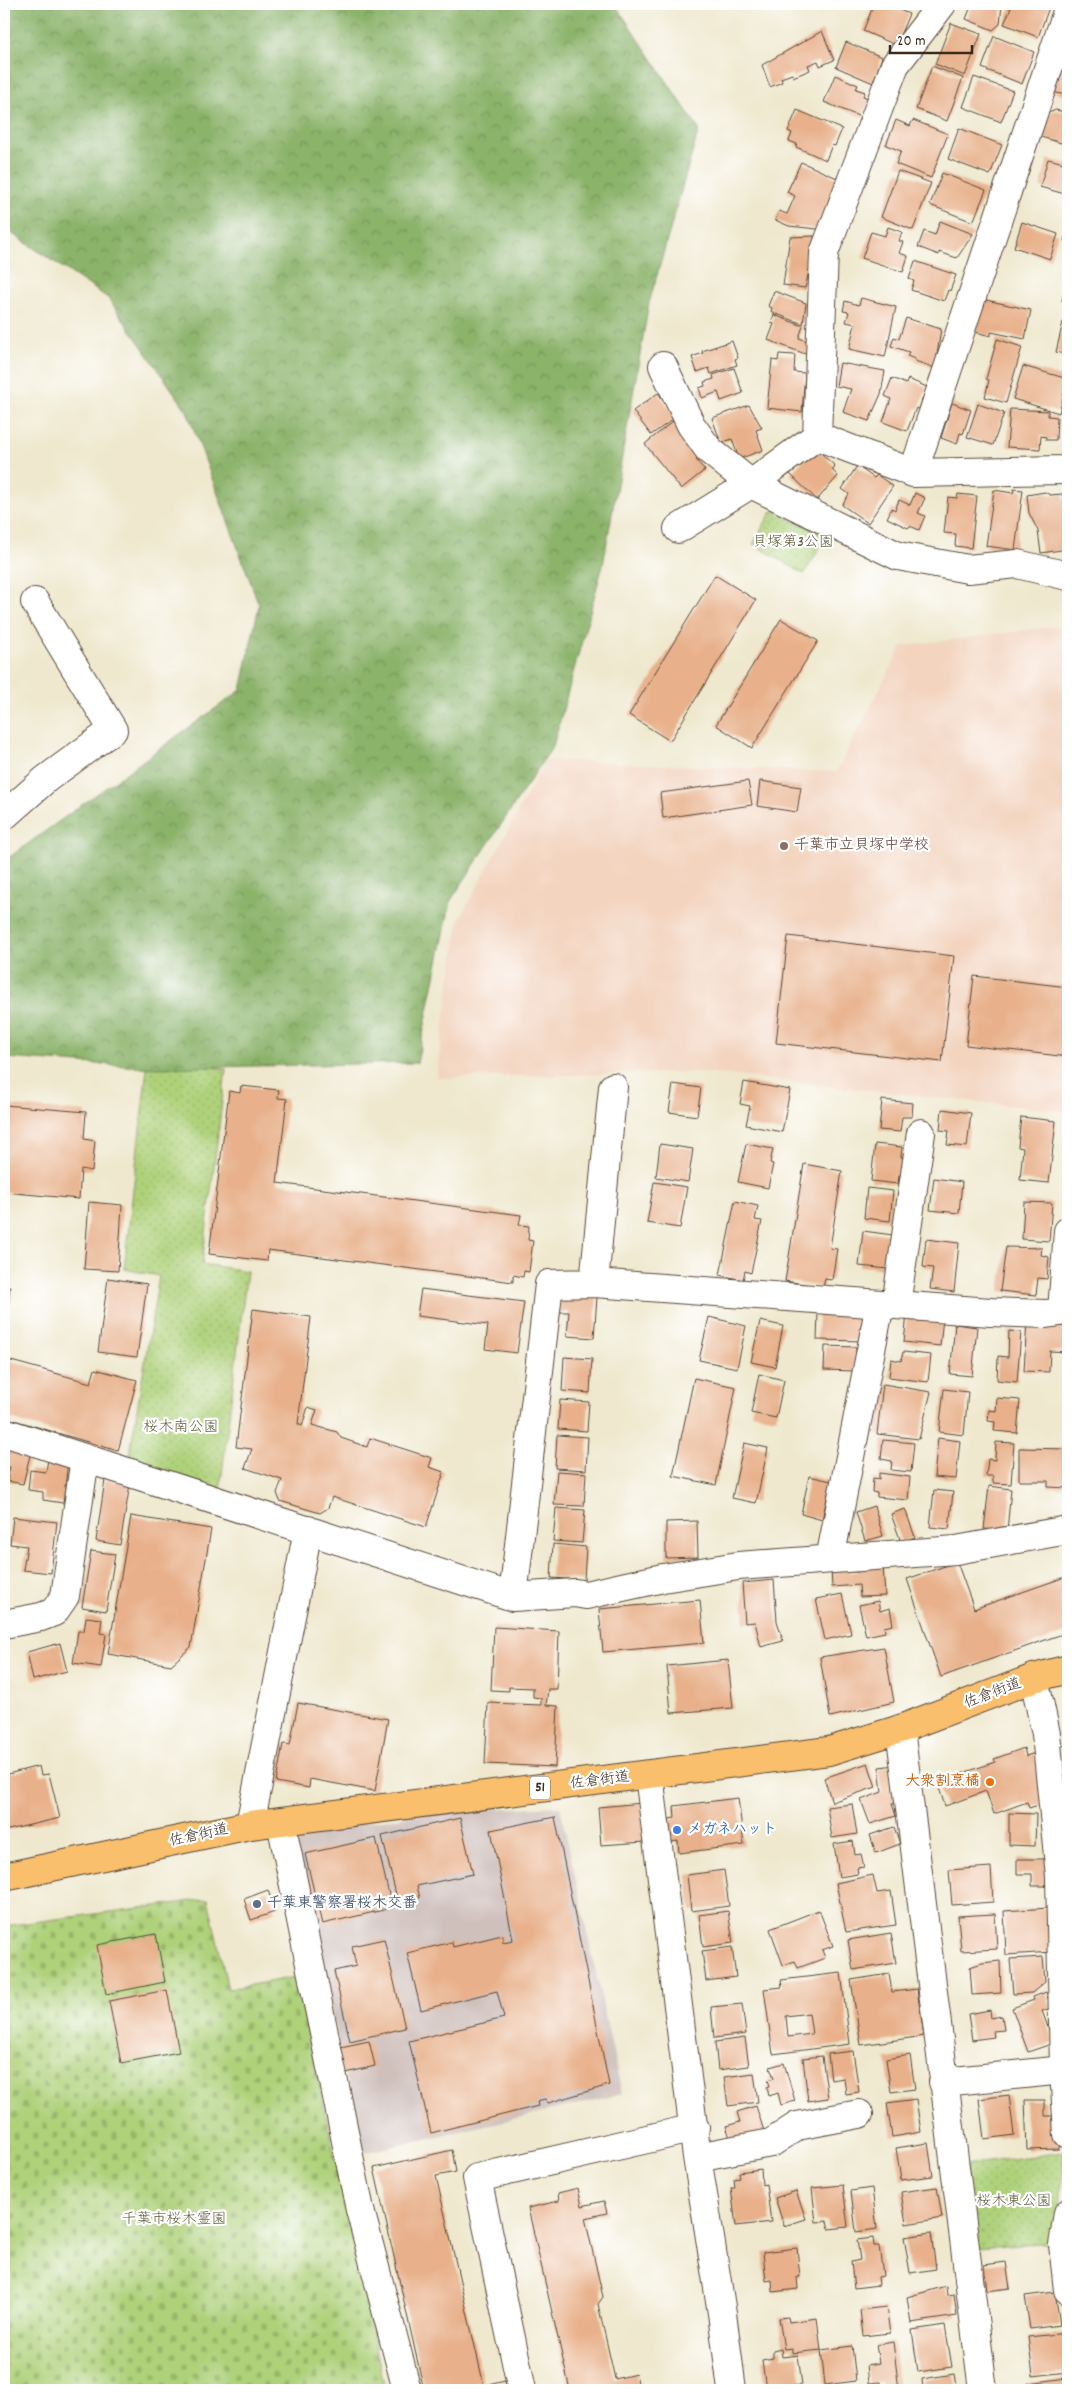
<svg xmlns="http://www.w3.org/2000/svg" width="1072" height="2394" font-family="Dekko,'Klee One',sans-serif">
	<style>
		.built { fill: #f3d4bf }
		.industrial { fill: #cfc0bb }
		.grass { fill: url(#grass-dots); stroke: #757e4c }
		.forest { fill: url(#forest-crowns); stroke: #636e44 }
		.cemetery { fill: url(#cemetery-stones); stroke: #757e4c }
		.building { fill: #e8b18b; fill-rule: evenodd }
		.lines { fill: none; stroke-linecap: round; stroke-linejoin: round }
		.minor-casing { stroke: #564638; stroke-width: 30 }
		.highway-casing { stroke: #564638; stroke-width: 30 }
		.minor { stroke: #fff; stroke-width: 28 }
		.highway { stroke: #f9bf6d; stroke-width: 28 }
		.education-dot { fill: #8d6e63; stroke: #fff; stroke-width: 2 }
		.food-dot { fill: #e8710a; stroke: #fff; stroke-width: 2 }
		.shop-dot { fill: #3f7fe0; stroke: #fff; stroke-width: 2 }
		.service-dot { fill: #5c6f8a; stroke: #fff; stroke-width: 2 }
		.labels { text-anchor: middle; dominant-baseline: central; stroke-width: 4.5; stroke-linejoin: round; paint-order: stroke }
		.shield { fill: #fff; stroke: #766a62; stroke-width: 1 }
		.shield-label { font-size: 14px; font-weight: bold; fill: #3b2a1e }
		.park-label { font-size: 15px; fill: #5e5c3a; stroke: #fff }
		.education-label { font-size: 15px; font-weight: bold; fill: #785e54; stroke: #fff; text-anchor: start }
		.street-label { font-size: 15px; fill: #3b2a1e; stroke: #fff }
		.food-label { font-size: 15px; font-weight: bold; fill: #c56008; stroke: #fff; text-anchor: end }
		.shop-label { font-size: 15px; font-weight: bold; fill: #366cbe; stroke: #fff; text-anchor: start }
		.service-label { font-size: 15px; font-weight: bold; fill: #4e5e75; stroke: #fff; text-anchor: start }
	</style>
	<defs>
		<pattern id="grass-dots" width="8" height="8" patternUnits="userSpaceOnUse" patternTransform="scale(1.25)"><rect width="8" height="8" fill="#afd17a"/><path d="M2 2h.1M6 6h.1" fill="none" stroke="#97b469" stroke-width="1.8" stroke-linecap="round"/></pattern>
		<pattern id="forest-crowns" width="20" height="18" patternUnits="userSpaceOnUse" patternTransform="scale(1.25)"><rect width="20" height="18" fill="#8bb36a"/><path d="M2 6a3 3 0 1 1 6 0M12 15a3 3 0 1 1 6 0" fill="none" stroke="#739257"/></pattern>
		<pattern id="cemetery-stones" width="16" height="16" patternUnits="userSpaceOnUse" patternTransform="scale(1.25)"><rect width="16" height="16" fill="#afd17a"/><path d="M2 7V4a2 2 0 0 1 4 0v3zM10 15v-3a2 2 0 0 1 4 0v3z" fill="#97b469"/></pattern>
	</defs>
	<rect width="100%" height="100%" fill="#fff"/>
	<filter id="ink" filterUnits="userSpaceOnUse"><feTurbulence type="fractalNoise" baseFrequency=".02" numOctaves="2"/><feDisplacementMap in="SourceGraphic" scale="10" xChannelSelector="R" yChannelSelector="G"/><feConvolveMatrix kernelMatrix="1 2 1 2 8 2 1 2 1" color-interpolation-filters="sRGB"/></filter>
	<filter id="wash" filterUnits="userSpaceOnUse"><feTurbulence type="fractalNoise" baseFrequency=".0096" numOctaves="4" result="noise"/><feDisplacementMap in="SourceGraphic" scale="20" xChannelSelector="R" yChannelSelector="G"/><feGaussianBlur stdDeviation="1.12" result="paint"/><feColorMatrix in="noise" values="0 0 0 0 0 0 0 0 0 0 0 0 0 0 0 0 0 1.4 0 .05"/><feComposite in="paint" operator="in"/></filter>
	<g filter="url(#wash)">
		<rect width="100%" height="100%" fill="#efe8ce"/>
		<path class="built" d="M1068,625V1112L700,1072L436,1078L459,920L546,760L836,772L902,646Z"/>
		<path class="industrial" d="M560,1806L622,2094L364,2153L290,1833L446,1811Z"/>
		<path class="grass" d="M772,511L827,536L804,574L753,544Z
			M148,1059L226,1069L202,1264L247,1271L220,1490L128,1465L159,1276L124,1269Z
			M1064,2152L1058,2242L975,2247L965,2165Z"/>
		<path class="forest" d="M4,4H615L699,129L649,303L603,565L553,746L451,900L417,1063L155,1068L6,1058L4,1046V861L241,690L259,605L187,411L108,298L4,228Z"/>
		<path class="cemetery" d="M208,1899L228,1989L296,1977L385,2390H4V1926Z"/>
		<g id="blocks">
			<path class="building" d="M874,4H886L909,14L896,45L863,31Z
				M972,4H1002L1000,24L993,30L966,19Z
				M1005,4L1050,5L1038,37L1004,24L1011,8L1005,6Z
				M951,23L981,34L965,76L935,64Z
				M822,31L834,60L820,66L818,61L808,65L810,70L793,77L792,74L781,78L782,82L770,87L762,65Z
				M994,36L1034,52L1022,84L982,68Z
				M846,42L882,57L873,83L836,67Z
				M1057,64L1068,67V96L1050,91Z
				M932,66L963,78L947,121L916,109Z
				M835,75L858,85L856,89L865,92L863,96L870,99L863,118L824,102Z
				M974,77L1013,91L1001,122L963,107Z
				M797,110L842,129L835,146L832,145L826,160L796,147L797,144L789,141L792,133L788,131Z
				M1056,110L1068,113V145L1034,135L1046,114Z
				M896,120L910,126L913,120L948,134L931,178L896,164L901,151L886,145Z
				M959,128L1002,145L990,175L948,159Z
				M1048,159L1068,164V195L1040,187Z
				M801,162L837,178L835,182L839,184L826,230L789,226L775,220L779,211L787,214L795,196L787,192Z
				M898,171L931,183L913,230L881,217Z
				M942,173L986,190L973,222L930,205Z
				M940,221L973,234L957,258L939,252V255L918,247L924,231L935,235Z
				M1022,222L1058,234L1050,259L1014,247Z
				M1068,226V243L1064,241Z
				M888,227L902,232L899,241L903,242L899,253L908,256L903,272L862,258L871,232L885,236Z
				M814,236L815,245L805,288L783,285L790,237Z
				M915,261L956,275L950,291L948,290L944,301L911,290L914,281L909,279Z
				M1067,274H1068V302L1062,301Z
				M774,291L806,303L803,324L771,312L772,308L768,306Z
				M861,298L896,307L885,357L849,349L855,324L846,322L849,312L843,311L845,301L859,305Z
				M977,298L1031,310L1025,339L991,332V336L975,332L971,324Z
				M774,315L803,326L799,338L813,343L808,355L768,340L774,324L771,323Z
				M906,318L941,329L935,368L915,361V359L907,356L909,352L891,346L894,337L899,339Z
				M1063,322L1068,323V355L1056,352Z
				M997,339L1022,347L1006,403L985,397L989,380L986,379Z
				M732,341L738,358L735,359L737,365L711,374L709,368L697,372L692,357L703,353L702,351Z
				M779,354L795,355L794,372L805,373L802,412L767,408L772,360L778,361Z
				M840,363L885,371L881,394L869,421L843,412L851,389L836,386Z
				M1023,366L1068,379L1059,413L1013,399Z
				M734,368L743,393L721,401L718,392L702,398L699,388L705,386L704,382L714,379L713,375Z
				M892,378L906,384L908,379L927,387L919,409L916,408L907,431L883,422L891,399L885,396Z
				M658,393L676,417L651,435L633,411Z
				M952,403L971,410L963,434L960,433L957,444L941,438Z
				M978,404L1004,413L993,445L967,437Z
				M749,405L762,428L756,430L763,450L739,459L732,439L721,443L712,418Z
				M1010,409L1048,411V416L1057,417L1056,440H1046V437L1041,436L1040,449L1007,447Z
				M673,421L701,455L696,460L705,470L681,489L645,444Z
				M815,448L835,466L832,470L838,476L817,500L790,474Z
				M857,466L874,478L877,475L893,486L868,523L842,505L849,494L842,489Z
				M1014,489L1023,490L1015,550L986,546L994,490L1013,493Z
				M1045,492L1050,495L1063,494L1068,530V549L1041,553L1038,531L1029,513L1027,495Z
				M915,493L925,498L918,513L925,516L919,530L910,526L908,528L887,518L892,508L895,510L899,500L910,505Z
				M958,494L977,496L971,548L955,546L956,534L944,533L948,497L957,498Z
				M715,575L756,600L670,741L629,715Z
				M781,619L818,641L752,748L716,725Z
				M748,781L752,805L663,818L660,793Z
				M760,781L801,787L797,812L757,806Z
				M788,936L954,956L942,1062L776,1043Z
				M974,976L1068,987V1057L966,1045Z
				M744,1082L790,1090L782,1132L746,1125L750,1106L740,1104Z
				M673,1084L701,1088L697,1116L669,1112Z
				M241,1086L279,1090L278,1098L287,1099L277,1183L521,1215L519,1225L529,1226L528,1240L533,1241L529,1272L524,1271L523,1277L513,1275V1282L268,1250L267,1261L209,1254L229,1091L240,1093Z
				M882,1100L913,1103L912,1117H902L900,1132L879,1130Z
				M4,1105L86,1112L84,1139L95,1141L92,1171L81,1169L79,1199L4,1192Z
				M942,1109L971,1113L967,1147L947,1145L949,1131L940,1130Z
				M1021,1117L1056,1121L1049,1183L1020,1180L1023,1148L1018,1147Z
				M660,1144L693,1149L688,1182L656,1177Z
				M746,1144L773,1149L770,1163L773,1164L768,1188L738,1182Z
				M875,1144L902,1147L901,1157L907,1158L905,1176L899,1175L898,1184L871,1181Z
				M804,1164L842,1171L830,1248L837,1249L832,1280L825,1279L823,1287L785,1281Z
				M934,1178L962,1182L959,1213L930,1210Z
				M654,1182L687,1187L680,1228L647,1223Z
				M867,1188L893,1191L890,1221L864,1218Z
				M735,1201L758,1206L755,1220L762,1221L751,1273L745,1271L743,1280L720,1275Z
				M89,1202L122,1205L118,1271L84,1269Z
				M1024,1202L1052,1203L1049,1241L1022,1239Z
				M863,1231L893,1235L889,1269L859,1266Z
				M926,1239L959,1243L954,1292L930,1289L933,1268L923,1267Z
				M1006,1247L1042,1248L1041,1255L1049,1257L1047,1279L1038,1278L1036,1295L1000,1291Z
				M108,1278L147,1284L137,1357L98,1352Z
				M4,1286H10L5,1345H4Z
				M421,1289L524,1302L517,1353L485,1349L488,1325L417,1316Z
				M560,1294L597,1297L594,1338L567,1336L569,1312H559Z
				M253,1309L311,1317L298,1424L302,1426L308,1407L317,1410L312,1425L337,1432L341,1438L367,1447L370,1438L432,1458L429,1467L444,1472L426,1527L332,1497L328,1508L320,1513L280,1501L277,1493L282,1480L245,1468L252,1449L236,1447Z
				M818,1312L865,1313L864,1341L817,1340Z
				M907,1314L943,1318L940,1346L904,1342Z
				M709,1317L746,1326L737,1368L699,1360Z
				M1027,1319L1068,1322V1352L1050,1351L1049,1372L1024,1371Z
				M760,1321L783,1326L775,1367L751,1362Z
				M955,1324L977,1327L972,1376L950,1374Z
				M1009,1331L1021,1332L1017,1382L997,1380L998,1356L1008,1357Z
				M825,1346L856,1347L855,1371L824,1370Z
				M903,1352L931,1355L928,1382L889,1377L891,1359L901,1361Z
				M564,1357L592,1359L590,1393L562,1391Z
				M4,1359L91,1383L95,1369L137,1380L118,1451L4,1417Z
				M759,1374L784,1380L776,1418L751,1413Z
				M694,1378L736,1387L716,1485L673,1476Z
				M883,1384L931,1392L919,1439L877,1434Z
				M944,1389L968,1392L964,1435L939,1432Z
				M997,1398L1020,1400L1017,1433L994,1431L995,1422L988,1421L989,1410L996,1411Z
				M560,1400L589,1402L587,1431L558,1429Z
				M557,1435L588,1437L586,1470L555,1468Z
				M938,1438L960,1441L956,1479L934,1477Z
				M883,1440L914,1443L911,1472L891,1470L892,1461L881,1459Z
				M996,1442L1014,1443L1011,1484L993,1483V1476H986L988,1459L995,1460Z
				M744,1443L768,1448L756,1503L732,1498Z
				M4,1445L31,1451L23,1484L7,1481L10,1467L4,1466Z
				M1019,1448L1068,1449V1488L1048,1487V1481H1019Z
				M48,1459L68,1462L63,1503L43,1500V1492L28,1490L30,1470L46,1472Z
				M557,1471L586,1473L584,1506L554,1505Z
				M879,1473L910,1477L908,1500L877,1497V1493L872,1492L873,1478L879,1479Z
				M809,1476L831,1481L822,1520L801,1514Z
				M105,1480L130,1484L120,1545L96,1541Z
				M989,1486L1011,1489L1007,1531L984,1529Z
				M934,1490L953,1492L949,1529L930,1527Z
				M874,1506L883,1536L865,1541L856,1512Z
				M556,1508L585,1510L582,1543L553,1541Z
				M905,1509L915,1537L901,1542L891,1514Z
				M131,1516L211,1529L191,1647L171,1665L108,1654Z
				M13,1517L57,1522L51,1573L23,1570L27,1546L10,1544Z
				M697,1521L698,1557L666,1558V1522Z
				M553,1544L586,1547L584,1580L551,1578Z
				M91,1551L115,1554L106,1611L82,1607Z
				M957,1562L974,1609L1068,1576V1632L941,1677L907,1579Z
				M883,1565L885,1596L860,1597L859,1585L832,1587L831,1568L849,1567V1572H858V1567Z
				M774,1580L777,1621L783,1641L761,1647L755,1622L745,1623L742,1583Z
				M842,1594L851,1634L825,1640L816,1599Z
				M700,1600L704,1643L603,1652L599,1609Z
				M878,1601L880,1611L890,1608L893,1625L884,1627L885,1632L866,1636L859,1605Z
				M86,1617L102,1619L100,1633L106,1634L101,1667L73,1663L78,1631H84Z
				M494,1627L559,1631L557,1689H548L547,1698L546,1705L558,1706L555,1767L485,1764L488,1703L541,1705V1698L533,1697V1688L509,1687V1691L491,1690Z
				M60,1643L67,1671L33,1680L27,1652Z
				M884,1647L894,1702L830,1717L820,1657Z
				M728,1660L733,1708L671,1713L667,1666Z
				M298,1703L388,1719L375,1791L310,1779L309,1788L276,1782L283,1744L290,1745Z
				M1068,1745V1772L1064,1773L1061,1746Z
				M1024,1748L1026,1756L1035,1753L1048,1802L1029,1808L1027,1802L994,1814L986,1791L945,1806L937,1782L995,1762L994,1759Z
				M868,1763L876,1787L832,1802L824,1778Z
				M895,1765L900,1803L892,1804L896,1816L870,1824L861,1800L882,1792L879,1767Z
				M39,1766L41,1775L49,1774L60,1818L4,1831V1775Z
				M738,1798L744,1845L679,1853L678,1841L672,1842L669,1819L675,1818L674,1806Z
				M642,1803L645,1842L601,1845L598,1807Z
				M852,1804L857,1834L832,1838L827,1807Z
				M1009,1813L1036,1814L1035,1846L1009,1845Z
				M555,1817L609,2085L548,2103L545,2099L537,2101L538,2106L431,2133L409,2041L504,2018L497,1991L421,2010L407,1953L452,1942L453,1947L502,1935L503,1942L513,1940L491,1830Z
				M460,1818L473,1874L417,1886L420,1898L398,1903L382,1836Z
				M894,1827L900,1844L876,1853L870,1835Z
				M376,1838L392,1908L322,1924L305,1854Z
				M853,1841L855,1855L861,1854L864,1867L857,1868L858,1874L839,1877L834,1844Z
				M1017,1859H1047L1046,1886H1032V1874H1017Z
				M991,1867L993,1902L952,1905L949,1870Z
				M724,1870L729,1906L691,1911L687,1875Z
				M873,1875L877,1893L891,1891L896,1925L846,1932L836,1883Z
				M268,1890L275,1912L251,1920L244,1899Z
				M1049,1908L1052,1952L1006,1955L1004,1911Z
				M819,1910L833,1946L822,1950L825,1958L798,1968L795,1961L783,1965L770,1929Z
				M728,1911L733,1943L703,1947L699,1915Z
				M995,1914L997,1949L961,1951L958,1916Z
				M891,1933L896,1963L853,1970L848,1940Z
				M156,1934L165,1982L106,1994L97,1945Z
				M384,1939L405,2028L350,2041L334,1971L356,1966L352,1946Z
				M732,1947L736,1977L706,1981L702,1951Z
				M1043,1957L1045,1982L1032,1993L1013,1994L1010,1959Z
				M1000,1961L1001,1993L972,1995L970,1967L982,1963Z
				M841,1973L850,2044L773,2054L764,1989L782,1987L781,1980ZM809,2013L812,2034L788,2037L786,2016Z
				M889,1974L892,1992L917,1989L924,2036L861,2045L851,1980Z
				M167,1990L179,2052L121,2063L109,2001Z
				M1046,1992L1051,2008L1042,2011L1054,2043L1028,2052L1012,2008L1034,2000L1033,1997Z
				M742,2004L746,2034L714,2038L711,2007Z
				M990,2010L991,2018L1002,2016L1004,2030L993,2031L994,2037L972,2040L968,2014Z
				M745,2038L749,2066L718,2070L715,2042Z
				M369,2041L375,2066L342,2074L336,2048Z
				M853,2051L859,2092L846,2094L844,2078L831,2080L828,2054Z
				M910,2055L915,2089L891,2092L886,2059Z
				M822,2056L828,2098L808,2101L803,2058Z
				M784,2063L795,2101L781,2105L778,2093L769,2096L767,2087L770,2086L768,2080L774,2078L770,2067Z
				M754,2073L758,2102L728,2106L724,2077Z
				M1009,2095L1014,2135L984,2139L979,2099Z
				M916,2099L921,2132L892,2137L887,2103Z
				M1025,2100H1045V2116H1059V2149L1027,2150Z
				M756,2106L764,2131L731,2141L726,2126L740,2122L737,2112Z
				M928,2143L933,2176L901,2180L896,2148Z
				M452,2150L456,2172L436,2176L484,2386L505,2381L507,2390H424L374,2168Z
				M761,2169L762,2185L766,2184L771,2222L736,2226L731,2188H735L734,2179L740,2178L739,2172Z
				M843,2185L848,2227L829,2229L827,2221L816,2222L812,2188Z
				M937,2187L942,2218L906,2224L901,2192Z
				M578,2188L582,2206L604,2201L607,2213L585,2218L603,2297L598,2304L615,2379L636,2374L639,2387L627,2390H570L528,2208L559,2201L558,2193Z
				M872,2188L877,2229L856,2232L851,2191Z
				M796,2191L806,2219L784,2226L775,2198Z
				M931,2233L936,2269L910,2273L904,2237Z
				M873,2238L874,2246H879L883,2276L878,2277L879,2285L854,2288L851,2262L860,2260L857,2240Z
				M797,2248L800,2277H797L798,2289L773,2292L772,2280L766,2281L763,2252Z
				M1006,2262L1010,2288L987,2291L984,2265Z
				M946,2286L947,2295L954,2294L957,2316L911,2323L907,2297Z
				M1055,2292L1060,2325L1030,2329L1025,2296Z
				M886,2307L890,2333L863,2336L860,2310Z
				M788,2317L789,2322L817,2318L821,2350L792,2353V2348L784,2349L779,2318Z
				M945,2325L952,2367L918,2372L912,2330Z
				M1067,2333L1068,2372L1033,2376L1028,2337Z
				M893,2342L899,2390H882L881,2382L869,2383L867,2365L879,2363L876,2345Z
				M852,2346L856,2381L825,2385L821,2350Z
				M781,2349L782,2357L798,2355L802,2385L766,2389L762,2360L773,2358V2351Z
				M954,2374L957,2390L923,2389L922,2379Z
				M1068,2378V2390H1029L1028,2383Z"/>
		</g>
	</g>
	<g filter="url(#ink)">
		<use href="#blocks" fill-opacity="0" stroke="#564638" stroke-width="1"/>
		<g class="lines">
			<defs>
				<path id="minor" d="M663,366L691,425L709,450L751,484L898,556L968,569L1017,564L1068,576
					M817,436L824,253L895,65L942,4
					M817,436L913,473L1063,470L1068,468
					M913,473L1068,9
					M678,529L751,484L817,436
					M4,816L46,779L113,730L35,602
					M594,1283L613,1087
					M896,1305L921,1133
					M1062,1311L1068,1231
					M4,1432L513,1597L575,1593L586,1595L663,1578L738,1566L956,1550L1068,1530
					M830,1559L880,1304
					M513,1597L549,1284L594,1283L991,1312L1046,1314L1068,1311
					M4,1624L41,1617L54,1612L65,1596L85,1458
					M1034,1678L1046,1734L1060,1876L1064,2070L1068,2134
					M900,1729L983,2390
					M649,1775L697,2157L722,2313L732,2390
					M281,1822L360,2210L407,2390
					M250,1825L308,1530
					M943,2082L1064,2070
					M697,2157L771,2143L797,2126L859,2114
					M1068,2213L1063,2245L1068,2290
					M522,2390L477,2178L695,2128"/>
				<path id="highway" d="M4,1877L250,1825L829,1751L900,1729L1034,1678L1068,1669"/>
			</defs>
			<use href="#minor" class="minor-casing"/>
			<use href="#highway" class="highway-casing"/>
			<use href="#minor" class="minor"/>
			<use href="#highway" class="highway"/>
		</g>
	</g>
	<circle class="education-dot" cx="784" cy="846" r="5"/>
	<circle class="food-dot" cx="990" cy="1782" r="5"/>
	<circle class="shop-dot" cx="677" cy="1830" r="5"/>
	<circle class="service-dot" cx="257" cy="1904" r="5"/>
	<g class="labels">
		<rect class="shield" x="530" y="1776.5" width="20" height="23" rx="4"/>
		<g class="shield-label">
			<text x="540" y="1788">51</text>
		</g>
		<g class="park-label">
			<text x="793" y="543">貝塚第3公園</text>
			<text x="181" y="1428">桜木南公園</text>
			<text x="1014" y="2202">桜木東公園</text>
			<text x="174" y="2220">千葉市桜木霊園</text>
		</g>
		<g class="education-label">
			<text x="794" y="846">千葉市立貝塚中学校</text>
		</g>
		<g class="street-label">
			<text transform="translate(993 1694) rotate(-21)">佐倉街道</text>
			<text transform="translate(600 1781) rotate(-7)">佐倉街道</text>
			<text transform="translate(199 1836) rotate(-12)">佐倉街道</text>
		</g>
		<g class="food-label">
			<text x="980" y="1782">大衆割烹橘</text>
		</g>
		<g class="shop-label">
			<text x="687" y="1830">メガネハット</text>
		</g>
		<g class="service-label">
			<text x="267" y="1904">千葉東警察署桜木交番</text>
		</g>
	</g>
	<rect width="1072" height="2394" fill="none" stroke="#fff" stroke-width="20"/>
	<path d="M890 45v8h82v-8" fill="none" stroke="#3b2a1e" stroke-width="2.5"/>
	<text x="897" y="45" font-size="15" fill="#3b2a1e" stroke="#ffffff" stroke-width="4" paint-order="stroke">20 m</text>
</svg>
